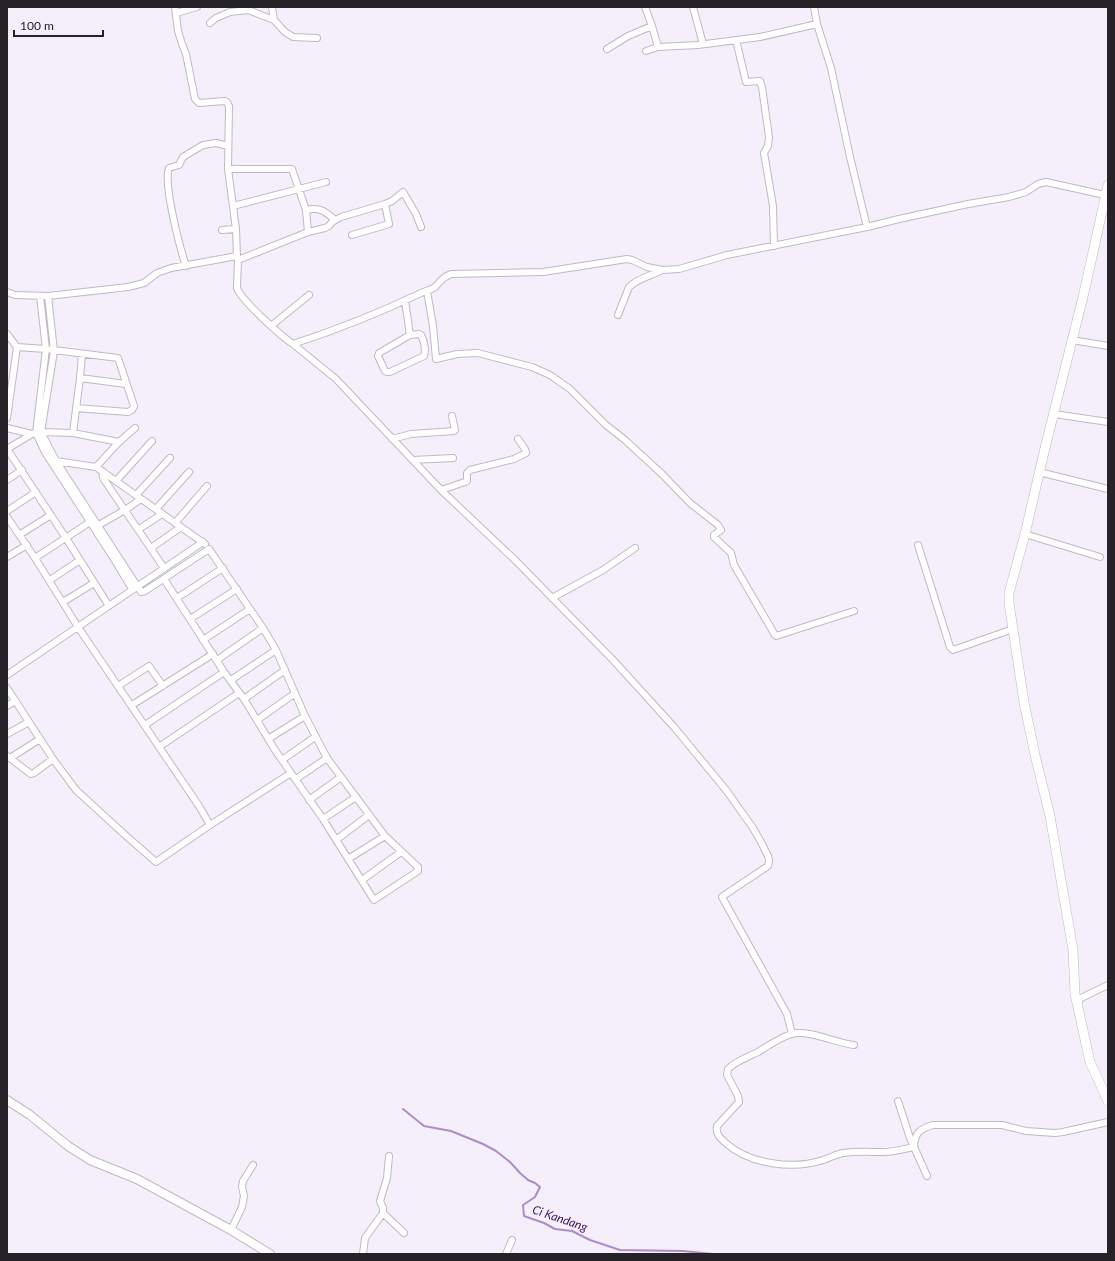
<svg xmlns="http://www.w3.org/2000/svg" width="1115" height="1261" font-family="Lato,sans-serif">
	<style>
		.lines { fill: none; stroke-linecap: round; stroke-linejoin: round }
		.stream { stroke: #ae8bcd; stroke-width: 2 }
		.minor-casing { stroke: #beb9c4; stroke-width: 8 }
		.tertiary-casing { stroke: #beb9c4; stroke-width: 10 }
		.secondary-casing { stroke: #beb9c4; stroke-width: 10 }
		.minor { stroke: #fff; stroke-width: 6 }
		.tertiary { stroke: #fff; stroke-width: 8 }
		.secondary { stroke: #fff; stroke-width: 9 }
		.labels { text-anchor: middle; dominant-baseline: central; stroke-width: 3.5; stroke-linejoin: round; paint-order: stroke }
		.water-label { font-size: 12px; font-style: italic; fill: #411161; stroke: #f5effb }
	</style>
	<rect width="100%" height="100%" fill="#f5effb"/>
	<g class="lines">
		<path class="stream" d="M403,1109L424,1126L451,1131L483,1144L496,1151L510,1162L520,1173L528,1180L535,1183L540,1187L535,1197L523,1205L524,1216L544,1223L555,1229L572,1231L590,1240L620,1250L683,1251L713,1254"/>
		<defs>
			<path id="minor" d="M175,7L178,31L182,44L186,54L195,99L199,103L225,101L227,102L229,106L228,169L236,229L237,256
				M272,7L274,20
				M645,7L652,26L658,47
				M693,7L703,44
				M814,7L817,24L831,68L850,157L867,227
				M176,13L197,7
				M210,23L216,18L230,12L248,10L274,20L285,32L293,37L317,38
				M736,40L746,82L760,81L762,87L769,137L768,146L764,153L773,206L774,246
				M607,49L628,36L652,26
				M646,51L658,47L698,45L760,37L817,24
				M228,169H292L306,210L308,232L238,260
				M233,206L326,182
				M306,210C320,207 325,211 335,220
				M222,230L236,229
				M308,232L325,228L329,226L332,222L341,217L385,204L392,201L403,192L416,214L421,227
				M352,235L389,224L385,204
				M186,266C180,248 163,184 169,168L179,165L183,157L203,145L216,143L228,146
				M427,291L433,326L436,359L457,354L478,353L532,367L550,375L570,389L606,425L625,440L662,474L690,503L718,525L721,530L714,535V537L731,553L734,565L775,635L776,636L854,611
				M7,292L15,295L48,296L128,287L144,283L157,273L171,268L237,256L238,260L237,288C241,300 281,336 293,344C336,330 379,313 421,293C425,291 431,290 435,287C441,281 441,278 451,274L543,272L627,259L632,260L647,267L662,270L679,269L727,255L867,227L899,219L968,204L1009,197L1026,192L1038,184L1046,182L1105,195
				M40,296L46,349L36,433L45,452L114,559L132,589
				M48,296L54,351L41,432L73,433L119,442
				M405,301L410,335L379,353L378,356L385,371L387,372H390L424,356C426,349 424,341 421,335L419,334L410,335
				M618,315L629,287C638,278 651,276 662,270
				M271,326L309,295
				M7,334L17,347L7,418
				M1072,340L1108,346
				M293,344L336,379L441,490L516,561L614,661L674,727L726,790L753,828L761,842L768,856L769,861L768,866L723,896L722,897L787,1014L792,1034
				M17,347L46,349L118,358L134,406L132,410L128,412L76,408
				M80,378L126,384
				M1054,414L1108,422
				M7,428L32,434L41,432L56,461L141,592L145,591L209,549L263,628L276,650L305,716L327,758L385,836L418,867V871L374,900L323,819L275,750L244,699L224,672L164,579
				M73,433L80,378L82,354
				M392,439L411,434L454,431L455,430L452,416
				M7,449L66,538L109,606
				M7,449L32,434
				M413,460L453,458
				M56,461L96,467L205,544
				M96,467L119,442L135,428
				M102,471L103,478L164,568
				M1039,472L1108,489
				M7,480L22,470
				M116,481L152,441
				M441,490L465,482L467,481V473L470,470L514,459L526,453L525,449L518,439
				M136,495L170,458
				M156,509L189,472
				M7,511L36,492
				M7,517L35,558L78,627L199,806L210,825
				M175,523L207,486
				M97,526L125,510L141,499
				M139,529L162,514
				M1025,534L1100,557
				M19,535L51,515
				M918,545L950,647L953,650L1013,629
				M151,548L181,527
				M7,557L27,545
				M35,558L90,522
				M50,580L80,560
				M177,598L223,568
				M552,598L603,570L635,548
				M63,602L94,583
				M190,619L237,589
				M203,640L250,609
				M217,660L263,628
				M7,675L203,542
				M231,680L276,650
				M118,686L149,666L163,686
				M7,688L53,759L76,790L124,834L156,862L210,825L291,773
				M244,699L285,670
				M132,705L213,654
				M7,706L15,701
				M257,720L294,694
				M145,725L224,672
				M7,734L29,722
				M268,739L305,716
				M159,747L239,693
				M7,756L31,774L34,773L53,759
				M10,758L40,739
				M282,760L315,737
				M296,779L327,758
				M309,800L341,777
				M323,819L356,797
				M336,840L369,815
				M348,859L385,836
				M362,880L401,852
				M1077,1004L1081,998L1108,985
				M854,1045C836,1043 808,1029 791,1034C779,1038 768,1046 758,1052C748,1057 736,1061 728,1069L727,1075L738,1096L739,1102L717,1126C715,1134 721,1139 727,1144C750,1164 793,1170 823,1160C830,1158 836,1154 843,1153C856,1151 870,1152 883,1152C894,1152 904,1149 914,1147
				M898,1101L910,1138L927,1176
				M914,1147C915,1133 919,1129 933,1125H1002L1026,1131L1055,1133L1063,1132L1108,1122
				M383,1213L404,1233
				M231,1230L242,1207L244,1196L242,1187L243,1181L253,1165
				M363,1254L365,1238L383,1213V1208L380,1201L387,1178L389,1156
				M506,1254L512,1240"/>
			<path id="tertiary" d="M7,1100L30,1115L68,1146L90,1160L137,1179L231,1230L270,1254"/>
			<path id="secondary" d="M1108,185L1083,297L1045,448L1025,534L1009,593V603L1024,702L1035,755L1050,816L1073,950L1075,994L1090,1062L1108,1101"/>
		</defs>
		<use href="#minor" class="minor-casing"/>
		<use href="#tertiary" class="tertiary-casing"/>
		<use href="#secondary" class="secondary-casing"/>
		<use href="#minor" class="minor"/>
		<use href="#tertiary" class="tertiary"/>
		<use href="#secondary" class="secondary"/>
	</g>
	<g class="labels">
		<g class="water-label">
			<text transform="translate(560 1218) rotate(19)">Ci Kandang</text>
		</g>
	</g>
	<rect width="1115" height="1261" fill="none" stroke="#252327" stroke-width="16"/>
	<path d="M14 30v6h89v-6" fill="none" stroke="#252327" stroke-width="2"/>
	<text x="20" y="30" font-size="12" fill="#252327" stroke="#f5effb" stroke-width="3" paint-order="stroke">100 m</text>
</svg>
